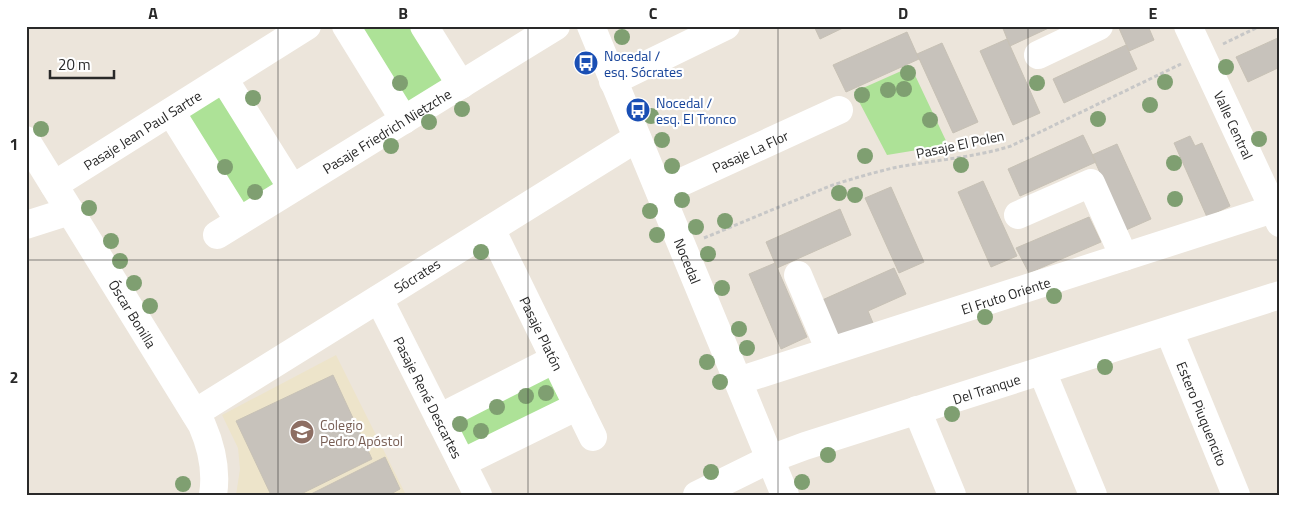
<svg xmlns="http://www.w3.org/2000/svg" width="1306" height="521" font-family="'Titillium Web',sans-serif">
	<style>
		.education { fill: #ede4ca }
		.green { fill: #ade297 }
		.building { fill: #c7c2bb; stroke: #c7c1b5 }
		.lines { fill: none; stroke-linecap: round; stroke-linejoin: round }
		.path { stroke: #c7c7c7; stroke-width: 3; stroke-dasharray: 4 2.5; stroke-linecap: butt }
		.minor { stroke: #fff; stroke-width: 28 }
		.tree { fill: #7f9f71 }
		.grid { fill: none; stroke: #292929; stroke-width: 1; stroke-opacity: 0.55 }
		.labels { text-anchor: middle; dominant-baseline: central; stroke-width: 4.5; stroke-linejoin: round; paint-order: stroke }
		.transit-label { font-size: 14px; fill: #164399; stroke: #fff; text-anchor: start }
		.street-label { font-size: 14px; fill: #292929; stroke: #fff }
		.education-label { font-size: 14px; fill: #785e54; stroke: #fff; text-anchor: start }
		.neatline { fill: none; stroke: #292929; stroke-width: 2 }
		.grid-label { font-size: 16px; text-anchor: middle; font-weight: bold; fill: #292929 }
	</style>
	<rect width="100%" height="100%" fill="#ece5db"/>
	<path class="education" d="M336,355L406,495H236L240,469L238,448L222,415Z"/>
	<path class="green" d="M355,26H418L453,81L413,106L403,102Z
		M908,68L913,71L948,145L887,155L854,92Z
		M222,91L283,186L242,213L180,115Z
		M551,367L569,404L467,454L449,419Z"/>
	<path class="building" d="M814,26H847L820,39Z
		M1002,26H1053L1010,46Z
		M1118,26H1148L1154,40L1129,51Z
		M907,32L919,59L846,92L833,65Z
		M1280,37V67L1248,82L1236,57Z
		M1007,39L1040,113L1013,125L980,51Z
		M942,43L978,122L953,133L917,54Z
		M1126,45L1137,69L1064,103L1053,79Z
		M1083,135L1096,162L1020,196L1008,169Z
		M1190,136L1195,146L1202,143L1230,206L1207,217L1174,143Z
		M1117,144L1151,219L1126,230L1092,155Z
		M983,181L1017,256L991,267L958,192Z
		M891,187L924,262L899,273L865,198Z
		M840,209L851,235L777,268L766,242Z
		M1089,217L1101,242L1029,273L1016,248Z
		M775,263L807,337L781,349L749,274Z
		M894,268L906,294L868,311L873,323L837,339L820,301Z
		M333,375L372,459L299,495H271L236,421Z
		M385,457L400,489L389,495H309Z"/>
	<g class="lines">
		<path class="path" d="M1223,44L1260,26
			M704,238L830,186C851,179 872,173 893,168C932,160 973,158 1011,146L1181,64"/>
		<g class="minor">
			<path d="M346,26L404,120"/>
			<path d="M424,26L461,85"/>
			<path id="s1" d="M591,26L785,495"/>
			<path id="s2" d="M1188,26L1280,223"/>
			<path d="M1038,55L1099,26"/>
			<path d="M224,79L292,188"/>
			<path d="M613,81L726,26"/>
			<path d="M171,112L239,221"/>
			<path id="s3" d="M26,140L202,425C212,448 217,470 213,495"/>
			<path id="s4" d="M54,185L307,26"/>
			<path id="s5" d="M660,192L839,110"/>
			<path d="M1018,215L1091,183L1124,257"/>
			<path d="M26,225L70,211"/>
			<path id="s6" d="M491,229L593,437"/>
			<path id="s7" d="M217,235L556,26"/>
			<path d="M798,275L830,351"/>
			<path id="s8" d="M379,299L478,495"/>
			<path id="s9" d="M1169,331L1236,495"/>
			<path d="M1042,371L1093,495"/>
			<path id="s10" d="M738,381L1273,209"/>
			<path d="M917,410L952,495"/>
			<path id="s11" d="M195,413L637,138"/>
			<path d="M439,418L555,359"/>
			<path d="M462,463L578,406"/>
			<path id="s12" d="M697,495L770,459L805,446L1280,295"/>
		</g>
	</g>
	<g class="tree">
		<circle cx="622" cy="37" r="8"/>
		<circle cx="1226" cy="67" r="8"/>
		<circle cx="908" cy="73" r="8"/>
		<circle cx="1165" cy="82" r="8"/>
		<circle cx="400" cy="83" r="8"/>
		<circle cx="1037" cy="83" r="8"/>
		<circle cx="904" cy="89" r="8"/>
		<circle cx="888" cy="90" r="8"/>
		<circle cx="862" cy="95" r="8"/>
		<circle cx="253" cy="98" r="8"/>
		<circle cx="1150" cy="105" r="8"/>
		<circle cx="462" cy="109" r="8"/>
		<circle cx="651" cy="116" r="8"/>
		<circle cx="1098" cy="119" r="8"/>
		<circle cx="930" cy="120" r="8"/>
		<circle cx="429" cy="122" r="8"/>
		<circle cx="41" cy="129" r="8"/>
		<circle cx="1259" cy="139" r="8"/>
		<circle cx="662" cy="140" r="8"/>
		<circle cx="391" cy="146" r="8"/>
		<circle cx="865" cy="156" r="8"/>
		<circle cx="1174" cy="163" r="8"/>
		<circle cx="961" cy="165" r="8"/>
		<circle cx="672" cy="166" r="8"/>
		<circle cx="225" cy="167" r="8"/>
		<circle cx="255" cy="192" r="8"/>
		<circle cx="839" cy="193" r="8"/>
		<circle cx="855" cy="195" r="8"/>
		<circle cx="1175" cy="199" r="8"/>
		<circle cx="682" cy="200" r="8"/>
		<circle cx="89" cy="208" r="8"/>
		<circle cx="650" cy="211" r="8"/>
		<circle cx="725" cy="221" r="8"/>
		<circle cx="696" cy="227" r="8"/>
		<circle cx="657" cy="235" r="8"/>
		<circle cx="111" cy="241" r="8"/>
		<circle cx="481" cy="252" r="8"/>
		<circle cx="708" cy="254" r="8"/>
		<circle cx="120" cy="261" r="8"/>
		<circle cx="134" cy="283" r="8"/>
		<circle cx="722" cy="288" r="8"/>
		<circle cx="1054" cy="296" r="8"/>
		<circle cx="150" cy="306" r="8"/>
		<circle cx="985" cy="317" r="8"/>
		<circle cx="739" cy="329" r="8"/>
		<circle cx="747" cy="348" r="8"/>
		<circle cx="707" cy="362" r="8"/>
		<circle cx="1105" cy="367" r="8"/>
		<circle cx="720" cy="382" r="8"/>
		<circle cx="546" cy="393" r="8"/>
		<circle cx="526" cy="396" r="8"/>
		<circle cx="497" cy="407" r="8"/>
		<circle cx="952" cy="414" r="8"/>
		<circle cx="460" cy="424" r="8"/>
		<circle cx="481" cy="431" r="8"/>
		<circle cx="828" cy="455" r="8"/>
		<circle cx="711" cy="472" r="8"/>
		<circle cx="802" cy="482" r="8"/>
		<circle cx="183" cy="484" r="8"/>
	</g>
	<path class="grid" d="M278,26V495M528,26V495M778,26V495M1028,26V495M26,260H1280"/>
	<defs>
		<symbol id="bus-disc" viewBox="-11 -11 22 22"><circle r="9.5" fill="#1a4fb4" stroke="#fff"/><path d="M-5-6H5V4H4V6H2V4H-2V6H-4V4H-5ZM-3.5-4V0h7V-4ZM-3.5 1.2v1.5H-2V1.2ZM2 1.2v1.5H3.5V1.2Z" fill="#fff"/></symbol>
		<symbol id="school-disc" viewBox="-11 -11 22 22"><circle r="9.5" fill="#8d6e63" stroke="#fff"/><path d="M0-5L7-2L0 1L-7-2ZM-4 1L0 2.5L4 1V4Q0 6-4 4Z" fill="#fff"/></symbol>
	</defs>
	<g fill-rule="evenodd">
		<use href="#bus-disc" x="572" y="49" width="28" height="28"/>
		<use href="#bus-disc" x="624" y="96" width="28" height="28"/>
		<use href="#school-disc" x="288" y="418" width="28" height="28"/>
	</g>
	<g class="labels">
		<g class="transit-label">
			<text x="604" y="55">Nocedal /<tspan x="604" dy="16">esq. Sócrates</tspan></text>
			<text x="656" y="102">Nocedal /<tspan x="656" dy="16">esq. El Tronco</tspan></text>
		</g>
		<g class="street-label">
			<text stroke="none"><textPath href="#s2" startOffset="109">Valle Central</textPath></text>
			<text stroke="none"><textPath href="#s4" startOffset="104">Pasaje Jean Paul Sartre</textPath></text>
			<text stroke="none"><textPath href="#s7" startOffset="199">Pasaje Friedrich Nietzche</textPath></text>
			<text transform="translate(960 144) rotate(-12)">Pasaje El Polen</text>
			<text stroke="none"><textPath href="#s5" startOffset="99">Pasaje La Flor</textPath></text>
			<text stroke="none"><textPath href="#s1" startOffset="254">Nocedal</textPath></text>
			<text stroke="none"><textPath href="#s11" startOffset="261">Sócrates</textPath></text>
			<text stroke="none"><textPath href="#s10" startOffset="281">El Fruto Oriente</textPath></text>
			<text stroke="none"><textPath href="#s3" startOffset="204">Óscar Bonilla</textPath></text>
			<text stroke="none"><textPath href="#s6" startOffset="116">Pasaje Platón</textPath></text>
			<text stroke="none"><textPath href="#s12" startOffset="309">Del Tranque</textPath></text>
			<text stroke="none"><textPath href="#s8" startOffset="110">Pasaje René Descartes</textPath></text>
			<text stroke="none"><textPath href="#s9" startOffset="89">Estero Piuquencito</textPath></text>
		</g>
		<g class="education-label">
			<text x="320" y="424">Colegio<tspan x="320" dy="16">Pedro Apóstol</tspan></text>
		</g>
	</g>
	<rect width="1306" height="521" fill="none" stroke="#ffffff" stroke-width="55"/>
	<path d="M50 70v8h64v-8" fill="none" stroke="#292929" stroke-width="2.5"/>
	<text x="58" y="70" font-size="15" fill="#292929" stroke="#ffffff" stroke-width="4" paint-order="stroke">20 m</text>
	<rect x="28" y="28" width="1250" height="466" class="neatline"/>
	<g class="grid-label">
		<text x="153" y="19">A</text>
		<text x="403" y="19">B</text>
		<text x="653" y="19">C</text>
		<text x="903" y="19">D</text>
		<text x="1153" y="19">E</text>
		<text x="14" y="150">1</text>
		<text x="14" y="383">2</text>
	</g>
</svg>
